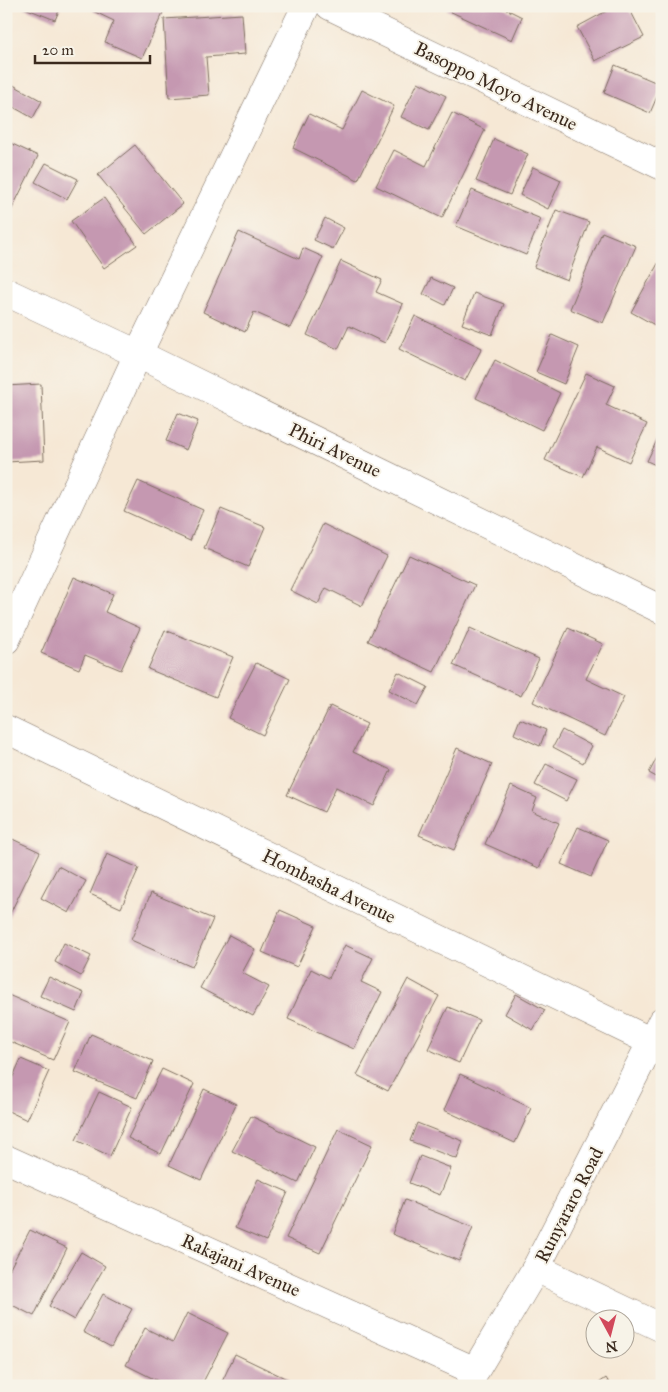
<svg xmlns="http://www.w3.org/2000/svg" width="668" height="1392" font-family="'IM FELL Great Primer',serif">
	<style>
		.building { fill: #c598b1 }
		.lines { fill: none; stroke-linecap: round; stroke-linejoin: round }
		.street-casing { stroke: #7c6c5e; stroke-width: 29 }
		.street { stroke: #fff; stroke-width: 28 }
		.labels { text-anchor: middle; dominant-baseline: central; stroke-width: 4; stroke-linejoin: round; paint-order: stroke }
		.street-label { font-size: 19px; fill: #3b2a1e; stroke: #f7f3e8 }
	</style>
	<rect width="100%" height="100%" fill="#f7f3e8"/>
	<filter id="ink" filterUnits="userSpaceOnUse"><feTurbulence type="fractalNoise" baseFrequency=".02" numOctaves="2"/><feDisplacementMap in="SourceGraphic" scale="10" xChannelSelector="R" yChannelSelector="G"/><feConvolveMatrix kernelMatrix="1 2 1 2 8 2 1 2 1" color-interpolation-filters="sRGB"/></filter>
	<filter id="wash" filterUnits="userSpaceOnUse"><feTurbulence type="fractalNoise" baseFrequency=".0096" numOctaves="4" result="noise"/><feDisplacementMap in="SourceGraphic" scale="20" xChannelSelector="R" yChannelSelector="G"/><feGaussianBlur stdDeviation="1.12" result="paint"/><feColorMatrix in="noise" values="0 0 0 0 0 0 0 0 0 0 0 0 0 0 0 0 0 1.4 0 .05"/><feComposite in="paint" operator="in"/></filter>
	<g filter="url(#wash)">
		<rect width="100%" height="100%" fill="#f6e8d5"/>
		<g id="blocks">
			<path class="building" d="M26,6H61L55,20L25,8Z
				M95,6H166L142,58L105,42L114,21L93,11Z
				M449,6H500L522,17L512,40L447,10Z
				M616,6H628L644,37L595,61L577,27Z
				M242,14L245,54L206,57L209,95L169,98L164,19Z
				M615,65L662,85L650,113L604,93Z
				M6,81L42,101L33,118L6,103Z
				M418,82L446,96L429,130L401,117Z
				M362,90L394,106L358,180L293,148L309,114L342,130Z
				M452,113L485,130L442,218L376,186L394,150L426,166Z
				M494,139L528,154L510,195L476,181Z
				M6,141L38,156L6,221Z
				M135,145L183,204L146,234L98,175Z
				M46,163L78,179L67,199L35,182Z
				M533,167L561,180L548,209L520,195Z
				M472,190L541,219L526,255L456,226Z
				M104,198L137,245L104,268L71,221Z
				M556,210L589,222L567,280L534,267Z
				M325,218L344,228L333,249L314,240Z
				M239,232L299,259L303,248L323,257L290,328L254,312L245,332L203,312Z
				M602,232L636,246L603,323L570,309Z
				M660,260L662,261V329L631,312Z
				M341,261L382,280L376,292L403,304L385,343L349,326L338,349L307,335Z
				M431,278L453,288L445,305L423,294Z
				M474,293L504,304L492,335L462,324Z
				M415,316L482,348L465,381L399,349Z
				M552,335L579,347L564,384L536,372Z
				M495,360L560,393L542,430L476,398Z
				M586,373L615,386L606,405L647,424L629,462L597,447L583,477L545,460Z
				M41,384L44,460L6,462V386Z
				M178,413L198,421L186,450L166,441Z
				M659,436L662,437V468L647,461Z
				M138,481L203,510L190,541L124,511Z
				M221,509L265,527L248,567L204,548Z
				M323,524L387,556L362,606L326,588L318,604L290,590Z
				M409,555L475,585L434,672L368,641Z
				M74,577L113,594L105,612L140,628L121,670L85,655L79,669L41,653Z
				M470,628L539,659L521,696L453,665Z
				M568,628L603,644L586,679L624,697L605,736L533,702Z
				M165,630L233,657L216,697L148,669Z
				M256,663L290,679L263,735L228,718Z
				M398,672L428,687L418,705L389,690Z
				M330,706L367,724L353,752L391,770L374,806L336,787L324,812L287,795Z
				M520,719L546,730L540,746L514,734Z
				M562,730L592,746L583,763L553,747Z
				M457,748L492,764L454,850L419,835Z
				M662,748V780L649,773Z
				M546,764L577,779L566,801L535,785Z
				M511,786L537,798L532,811L559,823L539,868L485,844Z
				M578,827L608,840L591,877L561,864Z
				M6,836L40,852L6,922Z
				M107,854L139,868L121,908L90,894Z
				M58,866L86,881L69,913L41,898Z
				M151,893L213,919L192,967L131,940Z
				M280,910L316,926L297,967L262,952Z
				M229,935L255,949L242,973L269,987L253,1016L200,988Z
				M64,943L91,956L81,976L55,962Z
				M345,945L373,958L361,982L382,992L354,1049L288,1019L311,969L329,978Z
				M49,977L84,993L76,1012L40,996Z
				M408,979L439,996L388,1091L357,1075Z
				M6,994L70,1022L53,1060L6,1040Z
				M516,994L545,1010L533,1030L505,1014Z
				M448,1007L479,1020L459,1063L428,1049Z
				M91,1034L153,1061L137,1098L75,1072Z
				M21,1059L49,1071L27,1120L6,1110V1092Z
				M162,1069L194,1084L161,1154L128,1138Z
				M460,1074L531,1108L515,1143L444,1110Z
				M204,1089L236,1104L201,1180L169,1165Z
				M99,1092L132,1107L110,1156L76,1140Z
				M251,1116L315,1147L298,1183L232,1151Z
				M417,1123L463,1141L457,1159L410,1141Z
				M338,1129L372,1145L320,1253L286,1238Z
				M420,1156L451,1168L440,1195L409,1183Z
				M258,1179L288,1192L266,1241L235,1228Z
				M405,1200L473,1227L459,1261L392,1234Z
				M30,1230L67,1248L34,1316L6,1302V1276Z
				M81,1252L105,1266L74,1320L49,1306Z
				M103,1294L132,1309L111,1347L83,1332Z
				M187,1313L228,1333L201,1386H168L126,1365L145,1328L173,1342Z
				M235,1354L289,1380L286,1386H220Z
				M606,1378L611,1386H595Z"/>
		</g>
	</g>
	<g filter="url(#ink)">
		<use href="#blocks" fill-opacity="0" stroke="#7c6c5e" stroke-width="1"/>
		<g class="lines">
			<defs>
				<path id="street" d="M330,6L662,166
					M6,292L138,354L662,610
					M6,640L138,354L306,6
					M6,729L652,1042
					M6,1159L475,1371
					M536,1268L662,1328
					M469,1386L475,1371L536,1268L662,1021"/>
			</defs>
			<use href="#street" class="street-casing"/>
			<use href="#street" class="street"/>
		</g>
	</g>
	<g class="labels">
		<g class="street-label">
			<text transform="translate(496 86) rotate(26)">Basoppo Moyo Avenue</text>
			<text transform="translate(335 450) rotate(26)">Phiri Avenue</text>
			<text transform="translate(329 886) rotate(26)">Hombasha Avenue</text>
			<text transform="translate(569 1205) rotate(-63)">Runyararo Road</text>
			<text transform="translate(241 1265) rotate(24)">Rakajani Avenue</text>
		</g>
	</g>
	<rect width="668" height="1392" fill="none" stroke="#f7f3e8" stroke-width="25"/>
	<g transform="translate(610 1334) rotate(173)"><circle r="24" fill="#f7f3e8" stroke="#aca397"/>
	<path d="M0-4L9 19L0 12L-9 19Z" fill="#d1495b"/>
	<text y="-8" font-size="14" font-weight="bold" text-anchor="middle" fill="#3b2a1e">N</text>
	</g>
	<path d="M35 55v8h115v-8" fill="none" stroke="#3b2a1e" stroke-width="2.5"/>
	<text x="42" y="55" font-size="15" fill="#3b2a1e" stroke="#f7f3e8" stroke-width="4" paint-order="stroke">20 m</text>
</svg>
